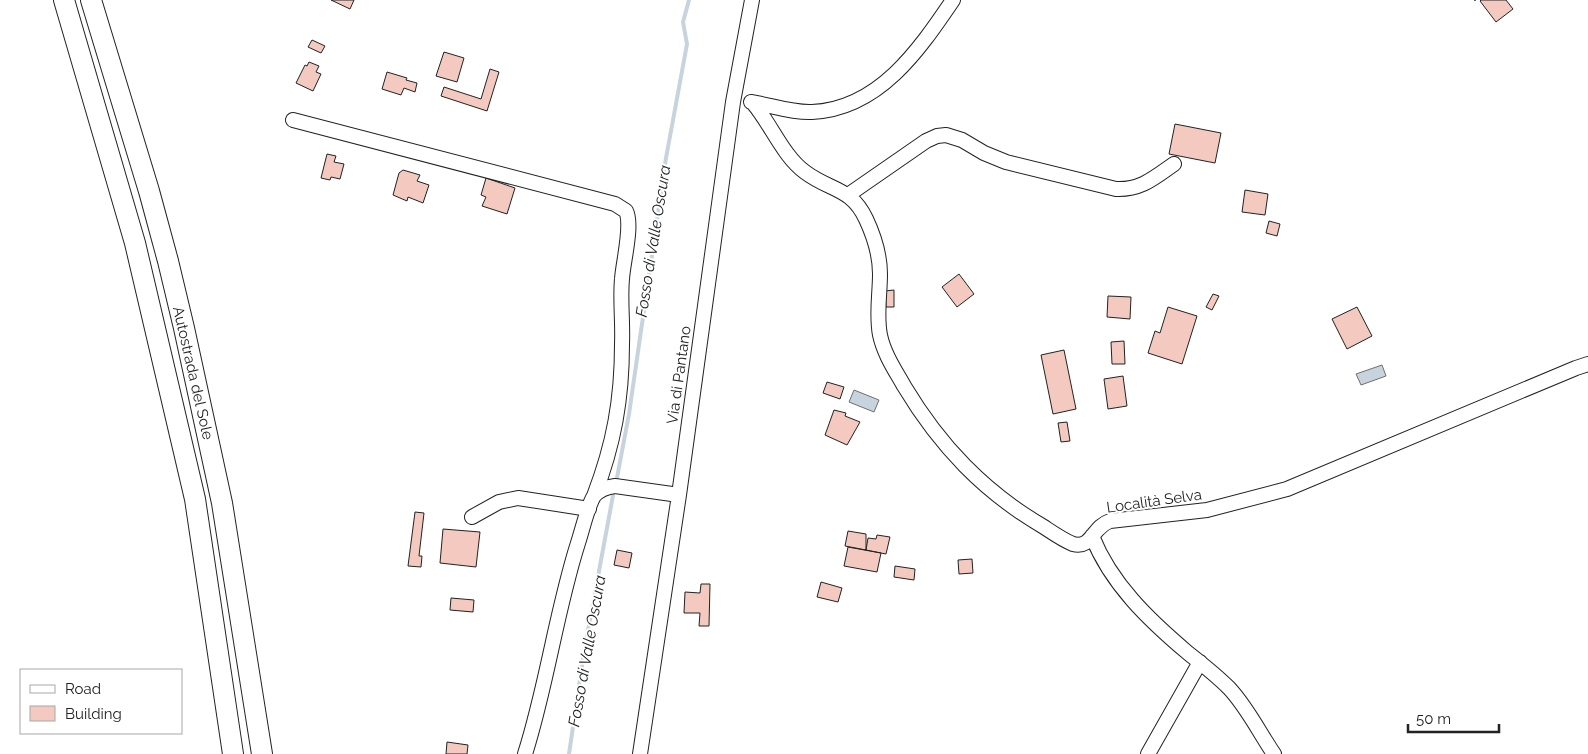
<svg xmlns="http://www.w3.org/2000/svg" width="1588" height="754" font-family="Raleway,sans-serif">
	<style>
		.water { fill: #c7d3dd; stroke: #6f6f6f }
		.lines { fill: none; stroke-linecap: round; stroke-linejoin: round }
		.stream { stroke: #c7d3dd; stroke-width: 4 }
		.building { fill: #f3c9c0; stroke: #222 }
		.minor-casing { stroke: #222; stroke-width: 16 }
		.highway-casing { stroke: #222; stroke-width: 22 }
		.path { stroke: #646464; stroke-width: 2; stroke-dasharray: 4 2.5; stroke-linecap: butt }
		.minor { stroke: #fff; stroke-width: 14 }
		.highway { stroke: #fff; stroke-width: 20 }
		.labels { text-anchor: middle; dominant-baseline: central; stroke-width: 4; stroke-linejoin: round; paint-order: stroke }
		.street-label { font-size: 15px; fill: #222; stroke: #fff }
		.water-label { font-size: 16px; font-style: italic; fill: #222; stroke: #fff }
	</style>
	<rect width="100%" height="100%" fill="#fff"/>
	<path class="water" d="M1382,365L1386,376L1361,385L1356,374Z
		M854,390L879,400L874,412L849,402Z"/>
	<g class="lines">
		<path class="stream" d="M616,483L629,414L666,158L687,44L683,22L689,0
			M569,754L584,652L614,490"/>
	</g>
	<path class="building" d="M331,0H354L350,9Z
		M1481,0H1506L1513,9L1496,22L1480,1Z
		M312,40L325,46L321,53L308,47Z
		M444,52L464,58L457,82L436,76Z
		M309,62L319,66L316,72L321,74L313,91L296,83L305,65L307,66Z
		M490,69L499,72L487,111L441,96L444,87L481,99Z
		M387,72L407,78L406,80L417,83L415,92L404,88L401,95L382,89Z
		M1175,124L1221,133L1215,163L1169,154Z
		M327,154L336,156L334,162L344,164L340,179L331,177L330,180L321,178Z
		M403,170L420,175L417,181L429,185L423,203L408,197L407,201L393,195L399,173Z
		M486,178L515,188L507,214L482,206L486,197L481,195Z
		M1245,190L1268,194L1265,215L1242,212Z
		M1269,221L1280,224L1277,236L1266,233Z
		M959,274L974,294L957,307L942,287Z
		M894,290V307H886L885,291Z
		M1213,294L1219,296L1212,310L1206,307Z
		M1108,296L1131,297L1130,319L1107,317Z
		M1168,307L1197,316L1182,364L1148,353L1155,331L1160,333Z
		M1357,307L1372,336L1347,349L1332,319Z
		M1124,341L1125,364H1112L1111,342Z
		M1064,350L1076,409L1053,414L1041,355Z
		M1123,376L1127,406L1108,409L1104,379Z
		M827,382L844,387L840,399L823,393Z
		M834,410L846,413L845,416L860,422L847,445L825,435Z
		M1067,422L1070,441L1061,442L1058,423Z
		M415,512L424,513L419,556H422L421,567L408,566Z
		M443,529L480,532L476,567L440,563Z
		M848,531L866,534V550L845,546Z
		M877,535L890,537L886,554L866,550L868,538L876,539Z
		M848,547L881,553L877,572L844,566Z
		M617,550L632,553L629,568L614,565Z
		M972,559L973,573L959,574L958,560Z
		M895,566L915,569L914,580L894,577Z
		M821,582L842,588L838,602L817,597Z
		M701,584H710L709,626H699L700,613H684L685,592L700,593Z
		M451,598L474,600L473,612L450,610Z
		M447,742L468,745L467,754H446Z"/>
	<g class="lines">
		<defs>
			<path id="minor" d="M751,102C771,105 791,113 812,112C879,109 919,50 953,0
				M753,103C771,124 783,156 805,172C830,191 851,187 866,219C874,236 880,255 880,274C880,294 876,315 880,335C884,354 895,370 904,386C940,446 984,492 1044,527C1053,533 1063,540 1073,544C1092,549 1092,527 1110,521L1207,510L1287,489L1576,368L1588,364
				M293,120L615,204L626,211C633,225 623,262 622,279C620,300 623,322 622,344C622,399 614,444 594,496
				M848,195L926,141L937,136L946,135L962,140L984,153L1006,162L1116,189C1141,190 1154,178 1174,164
				M472,517L499,502L518,498L589,509
				M1092,536C1111,584 1149,620 1188,653C1202,664 1216,675 1229,688C1247,707 1259,732 1274,754
				M525,754C547,685 556,612 578,543C582,531 588,505 594,496C599,490 607,487 615,486L679,495
				M640,754L679,495L733,102L752,0
				M1148,754L1200,662"/>
			<path id="highway" d="M64,0L135,243L195,499L233,754
				M91,0L149,191L168,261L184,328L222,503L262,754"/>
		</defs>
		<use href="#minor" class="minor-casing"/>
		<use href="#highway" class="highway-casing"/>
		<path class="path" d="M1475,0V1"/>
		<use href="#minor" class="minor"/>
		<use href="#highway" class="highway"/>
	</g>
	<g class="labels">
		<g class="street-label">
			<text transform="translate(193 373) rotate(77)">Autostrada del Sole</text>
			<text transform="translate(679 375) rotate(-82)">Via di Pantano</text>
			<text transform="translate(1154 501) rotate(-8)">Località Selva</text>
		</g>
		<g class="water-label">
			<text transform="translate(653 241) rotate(-81)">Fosso di Valle Oscura</text>
			<text transform="translate(587 651) rotate(-80)">Fosso di Valle Oscura</text>
		</g>
	</g>
	<rect x="20" y="669" width="162" height="65" fill="#ffffff" stroke="#a7a7a7"/>
	<rect x="30" y="685" width="25" height="8" fill="#ffffff" stroke="#a7a7a7"/>
	<text x="65" y="694" font-size="15" fill="#222222">Road</text>
	<rect x="30" y="706" width="25" height="15" fill="#f3c9c0" stroke="#a7a7a7"/>
	<text x="65" y="719" font-size="15" fill="#222222">Building</text>
	<path d="M1408 724v8h91v-8" fill="none" stroke="#222222" stroke-width="2.5"/>
	<text x="1416" y="724" font-size="15" fill="#222222" stroke="#ffffff" stroke-width="4" paint-order="stroke">50 m</text>
</svg>
